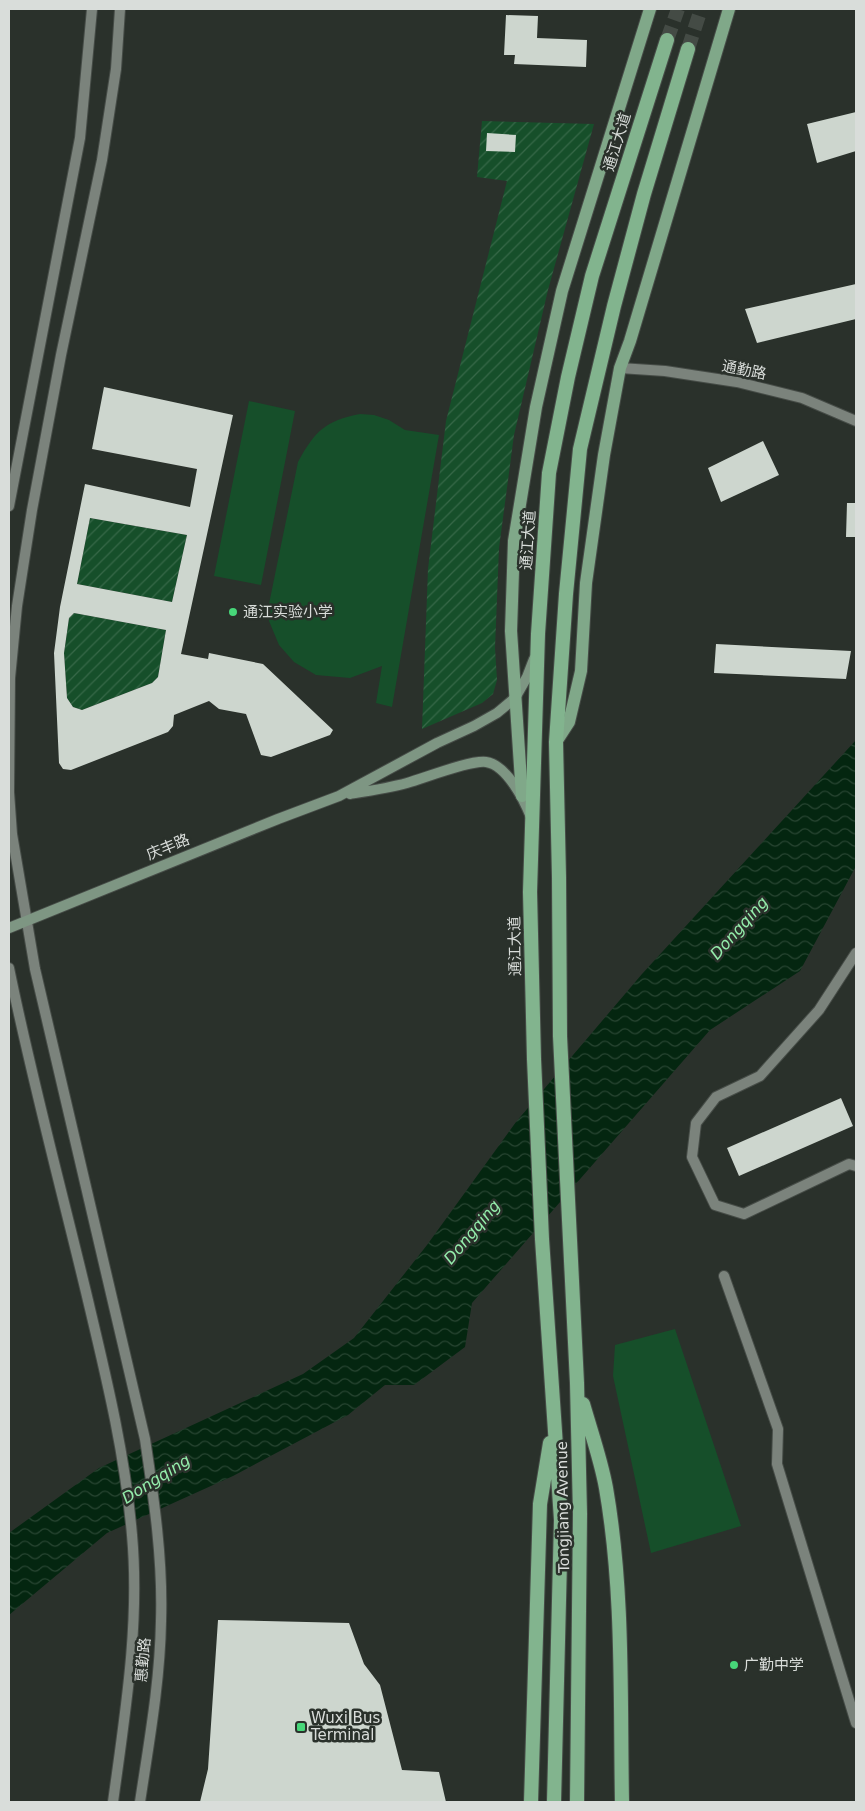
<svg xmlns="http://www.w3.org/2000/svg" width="865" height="1811" font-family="'DejaVu Sans','Noto Sans SC',sans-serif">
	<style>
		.grass { fill: #164f2a }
		.garden { fill: url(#garden-furrows) }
		.water { fill: url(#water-waves) }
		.building { fill: #cdd6ce; fill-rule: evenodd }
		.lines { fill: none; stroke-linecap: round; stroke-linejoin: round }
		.trunk-tunnel { stroke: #444b45; stroke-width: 14; stroke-dasharray: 14 7; stroke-linecap: butt }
		.minor-casing { stroke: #464c47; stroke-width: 12 }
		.tertiary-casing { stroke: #464c47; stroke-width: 12 }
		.secondary-casing { stroke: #464c47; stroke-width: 12 }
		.primary-casing { stroke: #464c47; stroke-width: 14 }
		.trunk-casing { stroke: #464c47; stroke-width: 16 }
		.minor { stroke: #7b837c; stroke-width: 10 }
		.tertiary { stroke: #7b837c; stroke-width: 10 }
		.secondary { stroke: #7e9683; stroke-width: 10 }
		.primary { stroke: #80a889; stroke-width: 12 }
		.trunk { stroke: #82b48e; stroke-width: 14 }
		.poi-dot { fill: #47d779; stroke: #2a312b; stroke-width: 2 }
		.labels { text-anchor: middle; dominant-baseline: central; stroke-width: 5; stroke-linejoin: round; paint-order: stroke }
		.street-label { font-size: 15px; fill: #d9ddda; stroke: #2a312b }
		.poi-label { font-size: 15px; fill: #d9ddda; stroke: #2a312b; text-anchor: start }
		.water-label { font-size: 16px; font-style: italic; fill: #94edab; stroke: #2a312b }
	</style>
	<defs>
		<pattern id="garden-furrows" width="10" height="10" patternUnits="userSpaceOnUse" patternTransform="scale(1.25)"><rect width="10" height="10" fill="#164f2a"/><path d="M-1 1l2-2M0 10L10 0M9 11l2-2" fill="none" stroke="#376848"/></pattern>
		<pattern id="water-waves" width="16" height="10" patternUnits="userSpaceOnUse" patternTransform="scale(1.25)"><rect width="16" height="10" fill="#042610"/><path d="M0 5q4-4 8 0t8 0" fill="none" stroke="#284532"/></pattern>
	</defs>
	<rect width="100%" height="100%" fill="#2a312b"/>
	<path class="grass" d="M249,401L295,411L261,585L214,576Z
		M360,414L374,415L389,420L405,430L439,435L392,707L376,703L382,666L350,678L316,675L294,662L279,645L269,621V604L298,462C315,431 325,421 360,414Z
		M675,1329L741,1526L651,1553L613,1376L615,1345Z"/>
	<path class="garden" d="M482,121L594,124L548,290L514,435L499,548L495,648L497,680L493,694L482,703L422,729L428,569L446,421L507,181L477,177Z
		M90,518L187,535L172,602L77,584Z
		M74,613L166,630L158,677L152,683L82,710L73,707L67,698L64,653L69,618Z"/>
	<path class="water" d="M856,740V866L800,971L710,1030L472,1303L465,1347L414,1385H385L348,1415L233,1476L107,1533L9,1615V1533L99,1468L303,1374L354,1338L427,1245L516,1122L642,974Z"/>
	<path class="building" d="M506,15L538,16L537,38L587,40L586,67L514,64L515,55H504Z
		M856,112V151L817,163L807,124Z
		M487,133L516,135L515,152L486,151Z
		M856,284V319L757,343L745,309Z
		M104,387L233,415L181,654L208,659L209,653L263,664L333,730L330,735L271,757L261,755L246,714L219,709L209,701L174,715L173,726L168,732L71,770L63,769L59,763L54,653L60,607L85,484L190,507L197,469L92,449ZM90,518L187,535L172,602L77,584ZM74,613L166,630L158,677L152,683L82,710L73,707L67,698L64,653L69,618Z
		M763,441L779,475L721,502L708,468Z
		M847,503H856V537H846Z
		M716,644L851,651L846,679L714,673Z
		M841,1098L853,1126L739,1176L727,1148Z
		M218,1620L349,1623L364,1664L380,1685L402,1770L439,1772L446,1802H200L208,1769Z"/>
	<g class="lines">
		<path class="trunk-tunnel" d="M667,40L678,9
			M688,49L701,9"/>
		<defs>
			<path id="minor" d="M620,368L665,371L737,382L802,398L856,421
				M856,953L819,1010L760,1076L716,1097L696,1123L692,1157L715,1205L744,1214L849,1164L856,1166
				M724,1276L778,1429L777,1464L856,1723"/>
			<path id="tertiary" d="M120,9L116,69L102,160L61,355L32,510L17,606L10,678L9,792L12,834L35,969L145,1439C154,1499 163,1560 161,1621C160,1682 149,1742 140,1802
				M9,506L80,138L92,9
				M9,968C31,1076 60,1184 86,1292C105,1372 125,1452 132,1535C140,1624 125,1714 113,1802"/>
			<path id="secondary" d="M350,794C369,791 389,788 407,783C425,778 470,760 486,762C507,765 524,800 531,817
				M9,928L278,819L339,796L437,743L474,726L497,713L515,698L527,677L534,659"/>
			<path id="primary" d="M556,742L569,722L581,671L586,583L604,455L620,368L630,341L729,9
				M522,796L511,631L514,541L536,407L562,291L650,9"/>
			<path id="trunk" d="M583,1404C591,1432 601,1460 606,1488C624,1592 620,1698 622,1802
				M531,1802L540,1504L550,1443
				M554,1802L561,1520L542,1239L534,1059L530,892L538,634L549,473L568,377L592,276L667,40
				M577,1802L580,1514L577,1383L560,1036L559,877L556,742L566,594L580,449L614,306L644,194L688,49"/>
		</defs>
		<use href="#minor" class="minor-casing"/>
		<use href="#tertiary" class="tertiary-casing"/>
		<use href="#secondary" class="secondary-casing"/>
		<use href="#primary" class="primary-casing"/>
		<use href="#trunk" class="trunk-casing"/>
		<use href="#minor" class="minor"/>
		<use href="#tertiary" class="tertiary"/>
		<use href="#secondary" class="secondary"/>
		<use href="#primary" class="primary"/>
		<use href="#trunk" class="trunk"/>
	</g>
	<g class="poi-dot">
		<circle cx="233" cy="612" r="5"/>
		<circle cx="734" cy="1665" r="5"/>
		<rect x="296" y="1722" width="10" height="10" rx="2.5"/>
	</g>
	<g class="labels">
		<g class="street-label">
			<text transform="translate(617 142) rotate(-73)">通江大道</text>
			<text transform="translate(744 370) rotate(11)">通勤路</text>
			<text transform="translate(528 540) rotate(-86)">通江大道</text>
			<text transform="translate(168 847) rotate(-22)">庆丰路</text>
			<text transform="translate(515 946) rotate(-91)">通江大道</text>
			<text transform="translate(563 1507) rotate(-91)">Tongjiang Avenue</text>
			<text transform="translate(143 1660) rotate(-85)">惠勤路</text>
		</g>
		<g class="poi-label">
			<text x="243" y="612">通江实验小学</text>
			<text x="744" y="1665">广勤中学</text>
			<text x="311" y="1718">Wuxi Bus<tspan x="311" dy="17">Terminal</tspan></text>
		</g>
		<g class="water-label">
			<text transform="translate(739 928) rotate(-48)">Dongqing</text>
			<text transform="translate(472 1232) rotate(-50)">Dongqing</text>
			<text transform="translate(156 1479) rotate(-32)">Dongqing</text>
		</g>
	</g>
	<rect width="865" height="1811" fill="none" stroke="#d9ddda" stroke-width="20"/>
</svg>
